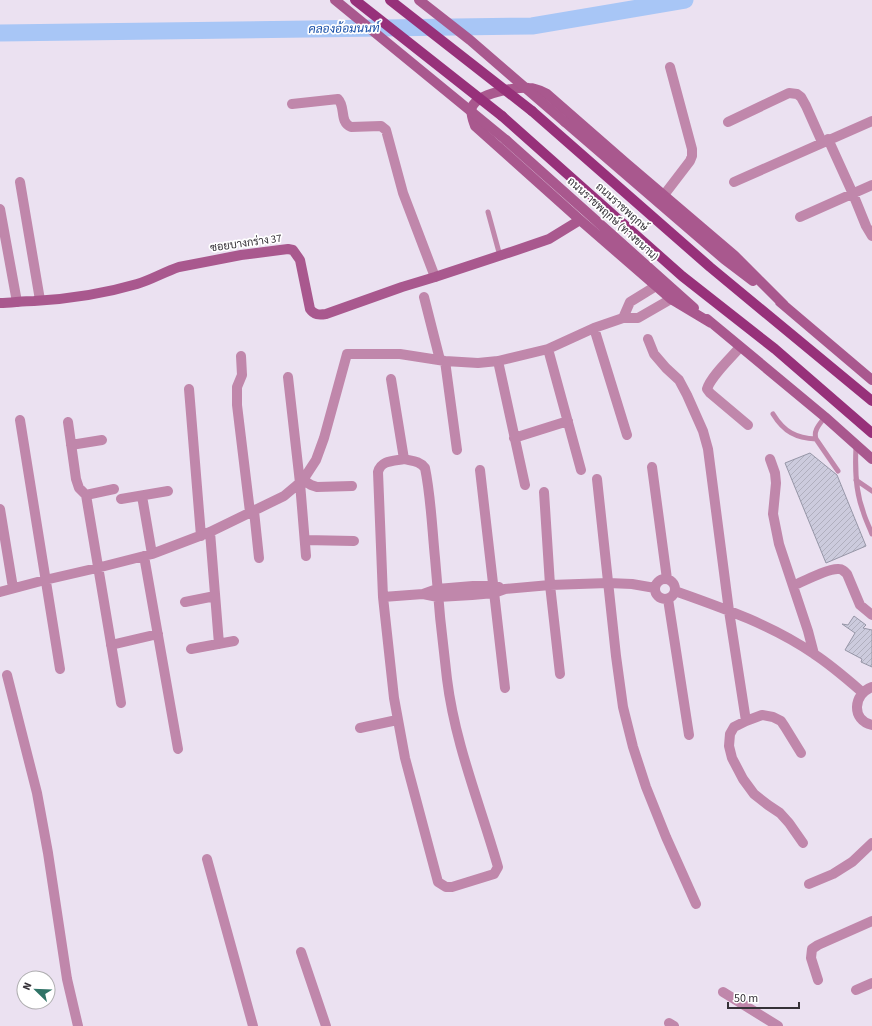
<svg xmlns="http://www.w3.org/2000/svg" width="872" height="1026" font-family="'Source Sans 3',Sarabun,sans-serif">
	<style>
		.lines { fill: none; stroke-linecap: round; stroke-linejoin: round }
		.river { stroke: #a8c6f6; stroke-width: 17 }
		.building { fill: url(#building-hatch); stroke: #9696a7 }
		.lane { stroke: #c087ab; stroke-width: 5 }
		.street { stroke: #c087ab; stroke-width: 10 }
		.secondary { stroke: #a9588e; stroke-width: 10 }
		.primary { stroke: #97317a; stroke-width: 10 }
		.secondary-bridge { stroke: #a9588e; stroke-width: 10 }
		.primary-bridge { stroke: #97317a; stroke-width: 10 }
		.labels { text-anchor: middle; dominant-baseline: central; stroke-width: 3.5; stroke-linejoin: round; paint-order: stroke }
		.street-label { font-size: 11px; fill: #353137; stroke: #fff }
		.water-label { font-size: 12px; font-style: italic; fill: #144ca6; stroke: #fff }
	</style>
	<defs>
		<pattern id="building-hatch" width="6" height="6" patternUnits="userSpaceOnUse"><rect width="6" height="6" fill="#cccbdd"/><path d="M-1 1l2-2M0 6l6-6M5 7l2-2" fill="none" stroke="#b0afbe"/></pattern>
	</defs>
	<rect width="100%" height="100%" fill="#ebe1f1"/>
	<g class="lines">
		<path class="river" d="M0,33L532,26L685,0"/>
	</g>
	<path class="building" d="M810,453L837,475L866,546L826,563L785,463Z
		M854,616L866,625L863,628L872,630V667L861,662L862,659L845,650L855,633L842,624L848,625Z"/>
	<g class="lines">
		<path class="lane" d="M488,212L500,256
			M773,414C784,432 796,438 816,439
			M825,417C820,424 813,430 816,439L838,471
			M856,446C855,467 855,490 863,511C865,519 869,526 872,534
			M856,480L872,491"/>
		<path class="street" d="M292,104L338,99C346,107 339,122 351,127L381,126L386,130L403,193L435,277
			M728,122L789,93L797,94L801,97L806,106L822,142
			M828,139L853,194L866,226L872,236
			M20,182L40,300
			M734,182L872,121
			M664,195L690,161L692,156V149L670,67
			M0,209L17,302
			M800,217L872,185
			M424,297L440,360
			M623,318L630,302L656,286
			M594,328L627,435
			M648,339L654,354L666,368L679,380L687,395L703,431L708,449L729,611L746,721
			M740,347C731,358 711,376 707,389L710,393L748,425
			M548,349L581,470
			M241,356L242,375L237,387V405L250,512
			M445,361L457,450
			M498,361L525,485
			M288,377L300,483L306,556
			M391,379L404,459
			M189,389L201,536
			M20,420L60,669
			M68,422L76,479L79,488L86,495L121,703
			M514,438L568,421
			M71,445L102,440
			M404,459C412,461 420,461 425,468C431,497 432,528 435,558C438,599 442,639 447,679C455,744 480,804 498,867L494,874L452,887H446L438,882L405,758L394,698L383,597L378,472C381,460 394,461 404,459Z
			M770,459L775,473L776,483L773,514L779,544L808,631L814,654
			M652,467L667,579
			M480,470L505,688
			M597,479L616,656L623,707L633,747L646,787L666,837L696,904
			M303,480L311,485L317,487L352,486
			M544,492L550,585L560,674
			M86,495L114,489
			M142,496L152,554
			M121,499L168,491
			M0,509L13,588
			M254,511L259,558
			M210,532L219,644
			M305,540L354,541
			M144,556L178,749
			M655 589a10 10 0 1 1 20 0a10 10 0 1 1-20 0Z
			M793,586C804,581 828,568 839,569C842,569 844,571 847,574L860,605L872,615
			M675,591C723,608 772,625 814,654C831,665 847,679 862,692
			M0,592L45,580L97,568L152,554L210,532L284,496L303,480L316,460L324,438L347,354H400L445,361L478,363L498,361L548,349L594,328L623,318H638L671,299
			M423,594L438,597L472,595L494,593L505,589L550,585L608,583L632,584L655,588
			M383,597L423,594L437,589L473,586H493L499,587
			M668,599L689,735
			M185,602L215,596
			M111,645L158,634
			M191,649L234,641
			M7,675L37,793L48,853L67,979L78,1026
			M872,687C853,694 851,720 872,725
			M360,728L397,720
			M801,753L785,727L781,721L773,717L762,715L746,721L734,727L730,734L729,746L732,758L743,779L754,794L768,805L780,813L789,823L803,843
			M207,859L253,1026
			M809,884L833,874L852,862L872,843
			M301,952L326,1026
			M818,980L811,958L812,949L818,945L872,921
			M856,990L872,983
			M723,992L778,1026
			M669,1023L674,1026"/>
		<path class="secondary" d="M565,122L724,259L753,281
			M506,140L694,308
			M780,302L872,380
			M0,303C11,303 22,301 34,301C69,299 103,294 137,284C151,280 164,272 179,267L241,255L288,249L293,250L300,260L310,309C314,315 319,315 326,314L402,287L435,277L517,250L549,239L580,220
			M707,319L825,417L872,459
			M711,323L671,299L580,220L475,126C473,120 470,114 472,107C478,93 515,87 529,88C536,88 541,91 547,94L626,163L734,255L784,305"/>
		<path class="primary" d="M532,111L710,267L872,401
			M502,116L682,276L775,349L872,433"/>
		<path class="secondary-bridge" d="M335,0L506,140
			M419,0L470,40L565,122"/>
		<path class="primary-bridge" d="M355,0L502,116
			M390,0L532,111"/>
	</g>
	<g class="labels">
		<g class="street-label">
			<text transform="translate(622 207) rotate(42)">ถนนราชพฤกษ์</text>
			<text transform="translate(613 219) rotate(42)">ถนนราชพฤกษ์ (ทางขนาน)</text>
			<text transform="translate(246 243) rotate(-8)">ซอยบางกร่าง 37</text>
		</g>
		<g class="water-label">
			<text transform="translate(344 29) rotate(-1)">คลองอ้อมนนท์</text>
		</g>
	</g>
	<g transform="translate(36 990) rotate(293)"><circle r="19" fill="#ffffff" stroke="#aeadaf"/>
	<path d="M0-3L7 15L0 10L-7 15Z" fill="#2f7366"/>
	<text y="-6" font-size="11" font-weight="bold" text-anchor="middle" fill="#353137">N</text>
	</g>
	<path d="M728 1002v6h71v-6" fill="none" stroke="#353137" stroke-width="2"/>
	<text x="734" y="1002" font-size="12" fill="#353137" stroke="#ffffff" stroke-width="3" paint-order="stroke">50 m</text>
</svg>
